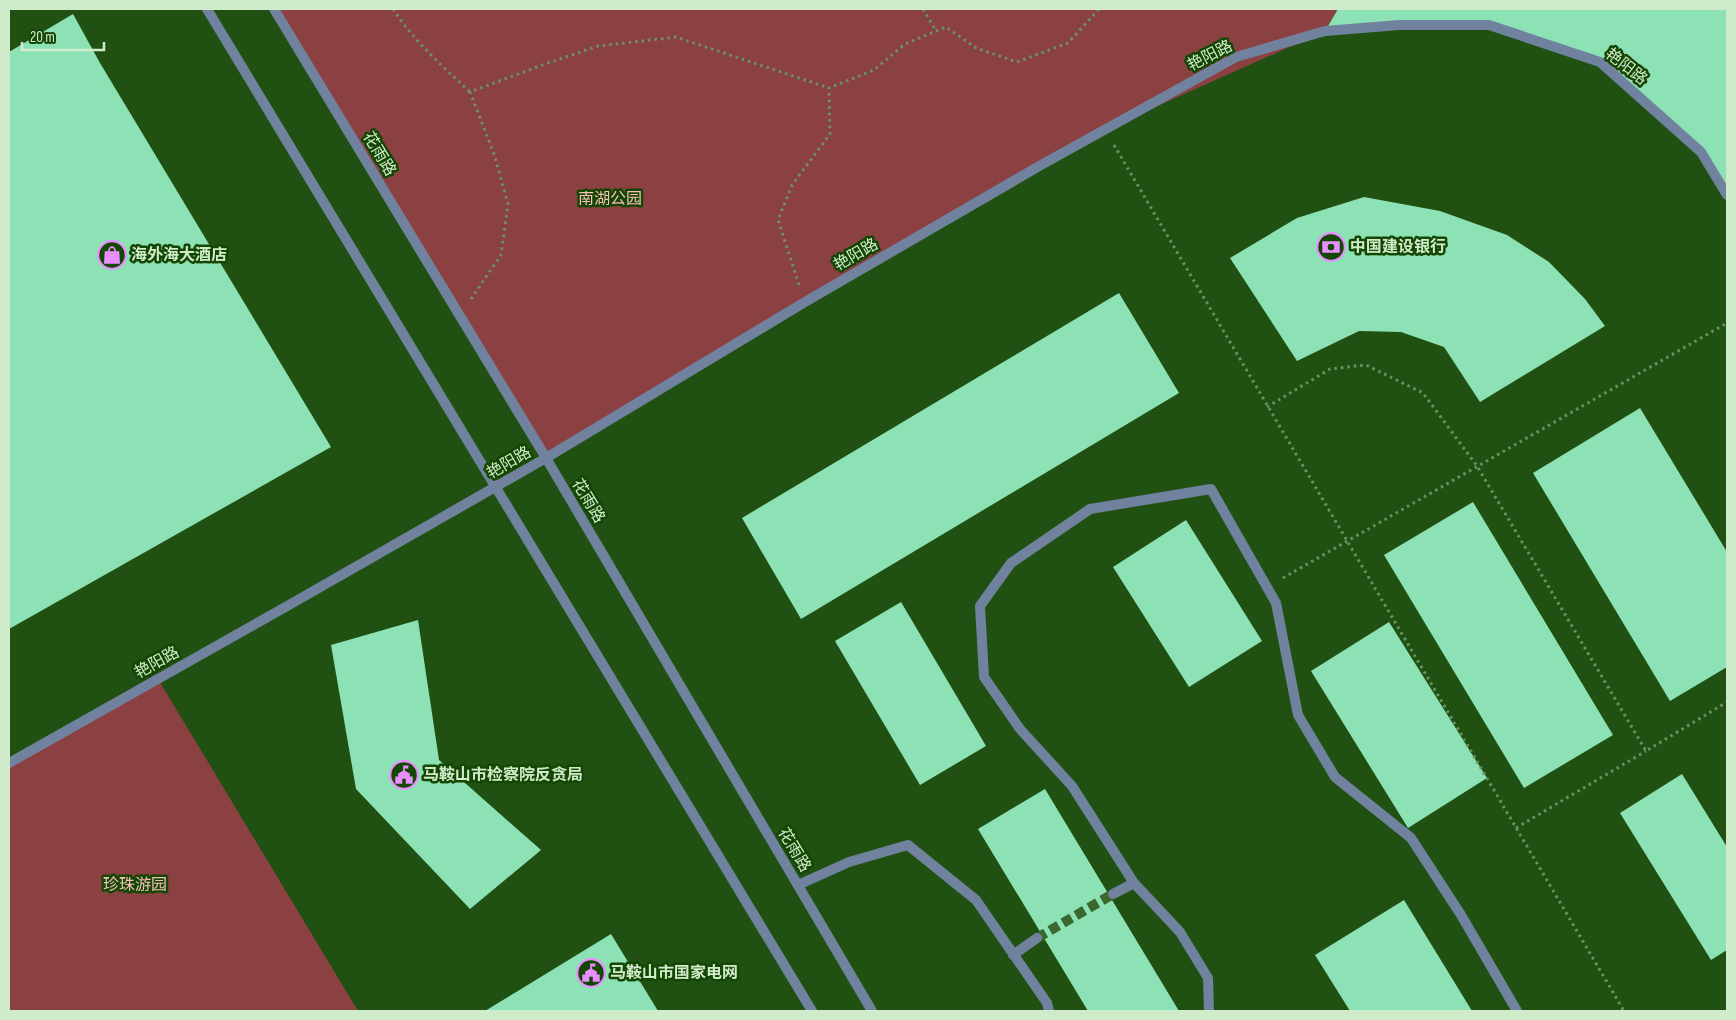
<svg xmlns="http://www.w3.org/2000/svg" width="1736" height="1020" font-family="'Sofia Sans Condensed','Noto Sans SC',sans-serif">
	<style>
		.green { fill: #8b4042 }
		.building { fill: #8ce2b4 }
		.lines { fill: none; stroke-linecap: round; stroke-linejoin: round }
		.minor-tunnel { stroke: #3a682e; stroke-width: 10; stroke-dasharray: 10 5; stroke-linecap: butt }
		.path { stroke: #6b9361; stroke-width: 3; stroke-dasharray: 2.5 4; stroke-linecap: butt }
		.minor { stroke: #71829f; stroke-width: 10 }
		.tertiary { stroke: #71829f; stroke-width: 10 }
		.labels { text-anchor: middle; dominant-baseline: central; stroke-width: 5; stroke-linejoin: round; paint-order: stroke }
		.street-label { font-size: 16px; fill: #d0ebc9; stroke: #144604 }
		.park-label { font-size: 16px; fill: #f7bebc; stroke: #144604 }
		.poi-label { font-size: 16px; font-weight: bold; fill: #d0ebc9; stroke: #144604; text-anchor: start }
	</style>
	<rect width="100%" height="100%" fill="#205113"/>
	<path class="green" d="M274,9H1338L1325,31L1104,130L546,458Z
		M158,679L358,1011H9V763Z"/>
	<path class="building" d="M1338,9H1727V195L1701,152L1600,62L1489,25L1325,31Z
		M73,14L100,63L331,447L9,629V52Z
		M1364,197L1440,211L1507,235L1549,262L1585,299L1605,326L1480,402L1444,347L1401,332L1359,331L1297,361L1230,258L1297,218Z
		M1119,293L1179,393L801,619L742,518Z
		M1640,408L1727,552V667L1670,701L1533,473Z
		M1473,502L1613,735L1524,788L1384,555Z
		M1186,520L1262,641L1189,687L1113,567Z
		M901,602L986,746L920,785L835,641Z
		M418,620L439,760L541,850L470,909L356,789L331,645Z
		M1389,622L1487,778L1408,828L1311,671Z
		M1682,774L1727,847V950L1711,960L1620,813Z
		M1045,789L1179,1011H1088L978,829Z
		M1404,900L1472,1011H1350L1315,955Z
		M611,934L658,1011H485Z"/>
	<g class="lines">
		<path class="minor-tunnel" d="M1037,938L1113,894"/>
		<path class="path" d="M393,9C414,41 442,66 470,92
			M923,9L936,31
			M1114,145L1624,1011
			M799,285L778,220L792,185L830,134L829,88L874,70L905,44L946,27L976,48L1017,62L1068,43L1099,9
			M471,299L501,255L508,204L494,154L470,92L545,64L598,46L676,37L829,88
			M1267,407L1330,369L1366,365L1423,393L1477,466L1646,751L1727,702
			M1283,578L1727,323
			M1516,828L1646,751"/>
		<path class="minor" d="M798,885L849,862L908,845L976,900L1047,1003L1049,1011
			M1113,894L1134,883
			M1013,955L1037,938
			M1209,1011L1208,978L1180,932L1134,883L1072,786L1020,729L984,677L980,606L1011,563L1090,509L1211,489L1276,603L1298,715L1335,777L1411,838L1461,915L1517,1011"/>
		<path class="tertiary" d="M207,9L812,1011
			M274,9L546,458L872,1011
			M9,763L289,605L546,458L805,302L1041,165L1236,57L1325,31L1399,25H1489L1600,62L1701,152L1727,195"/>
	</g>
	<defs>
		<symbol id="bank-ring" viewBox="-11 -11 22 22"><circle r="9.5" fill="#144604" stroke="#e98efe" stroke-width="1.5"/><path d="M-6-4H6V4H-6ZM0-2.3a2.3 2.3 0 1 0 0 4.6a2.3 2.3 0 1 0 0-4.6Z" fill="#e98efe"/></symbol>
		<symbol id="shop-ring" viewBox="-11 -11 22 22"><circle r="9.5" fill="#144604" stroke="#e98efe" stroke-width="1.5"/><path d="M-5-2.5h2.3a2.7 3.5 0 0 1 5.4 0H5L5.5 6h-11ZM-1.5-2.5h3a1.5 2.3 0 0 0-3 0Z" fill="#e98efe"/></symbol>
		<symbol id="civic-ring" viewBox="-11 -11 22 22"><circle r="9.5" fill="#144604" stroke="#e98efe" stroke-width="1.5"/><path d="M-.6-6.5H3V-4.5H.6V-3L4-1V1h2V6H-6V1h2V-1L-.6-3ZM-1.2 2.5V6h2.4V2.5Z" fill="#e98efe"/></symbol>
	</defs>
	<g fill-rule="evenodd">
		<use href="#bank-ring" x="1315" y="231" width="32" height="32"/>
		<use href="#shop-ring" x="96" y="239" width="32" height="32"/>
		<use href="#civic-ring" x="388" y="759" width="32" height="32"/>
		<use href="#civic-ring" x="575" y="957" width="32" height="32"/>
	</g>
	<g class="labels">
		<g class="street-label">
			<text transform="translate(1210 56) rotate(-27)">艳阳路</text>
			<text transform="translate(1626 67) rotate(38)">艳阳路</text>
			<text transform="translate(379 154) rotate(59)">花雨路</text>
			<text transform="translate(856 255) rotate(-30)">艳阳路</text>
			<text transform="translate(509 463) rotate(-30)">艳阳路</text>
			<text transform="translate(588 501) rotate(59)">花雨路</text>
			<text transform="translate(157 663) rotate(-29)">艳阳路</text>
			<text transform="translate(794 850) rotate(59)">花雨路</text>
		</g>
		<g class="park-label">
			<text x="610" y="199">南湖公园</text>
			<text x="135" y="885">珍珠游园</text>
		</g>
		<g class="poi-label">
			<text x="1350" y="247">中国建设银行</text>
			<text x="131" y="255">海外海大酒店</text>
			<text x="423" y="775">马鞍山市检察院反贪局</text>
			<text x="610" y="973">马鞍山市国家电网</text>
		</g>
	</g>
	<rect width="1736" height="1020" fill="none" stroke="#d0ebc9" stroke-width="20"/>
	<path d="M22 42v8h82v-8" fill="none" stroke="#d0ebc9" stroke-width="2.5"/>
	<text x="30" y="42" font-size="15" fill="#d0ebc9" stroke="#144604" stroke-width="4" paint-order="stroke">20 m</text>
</svg>
